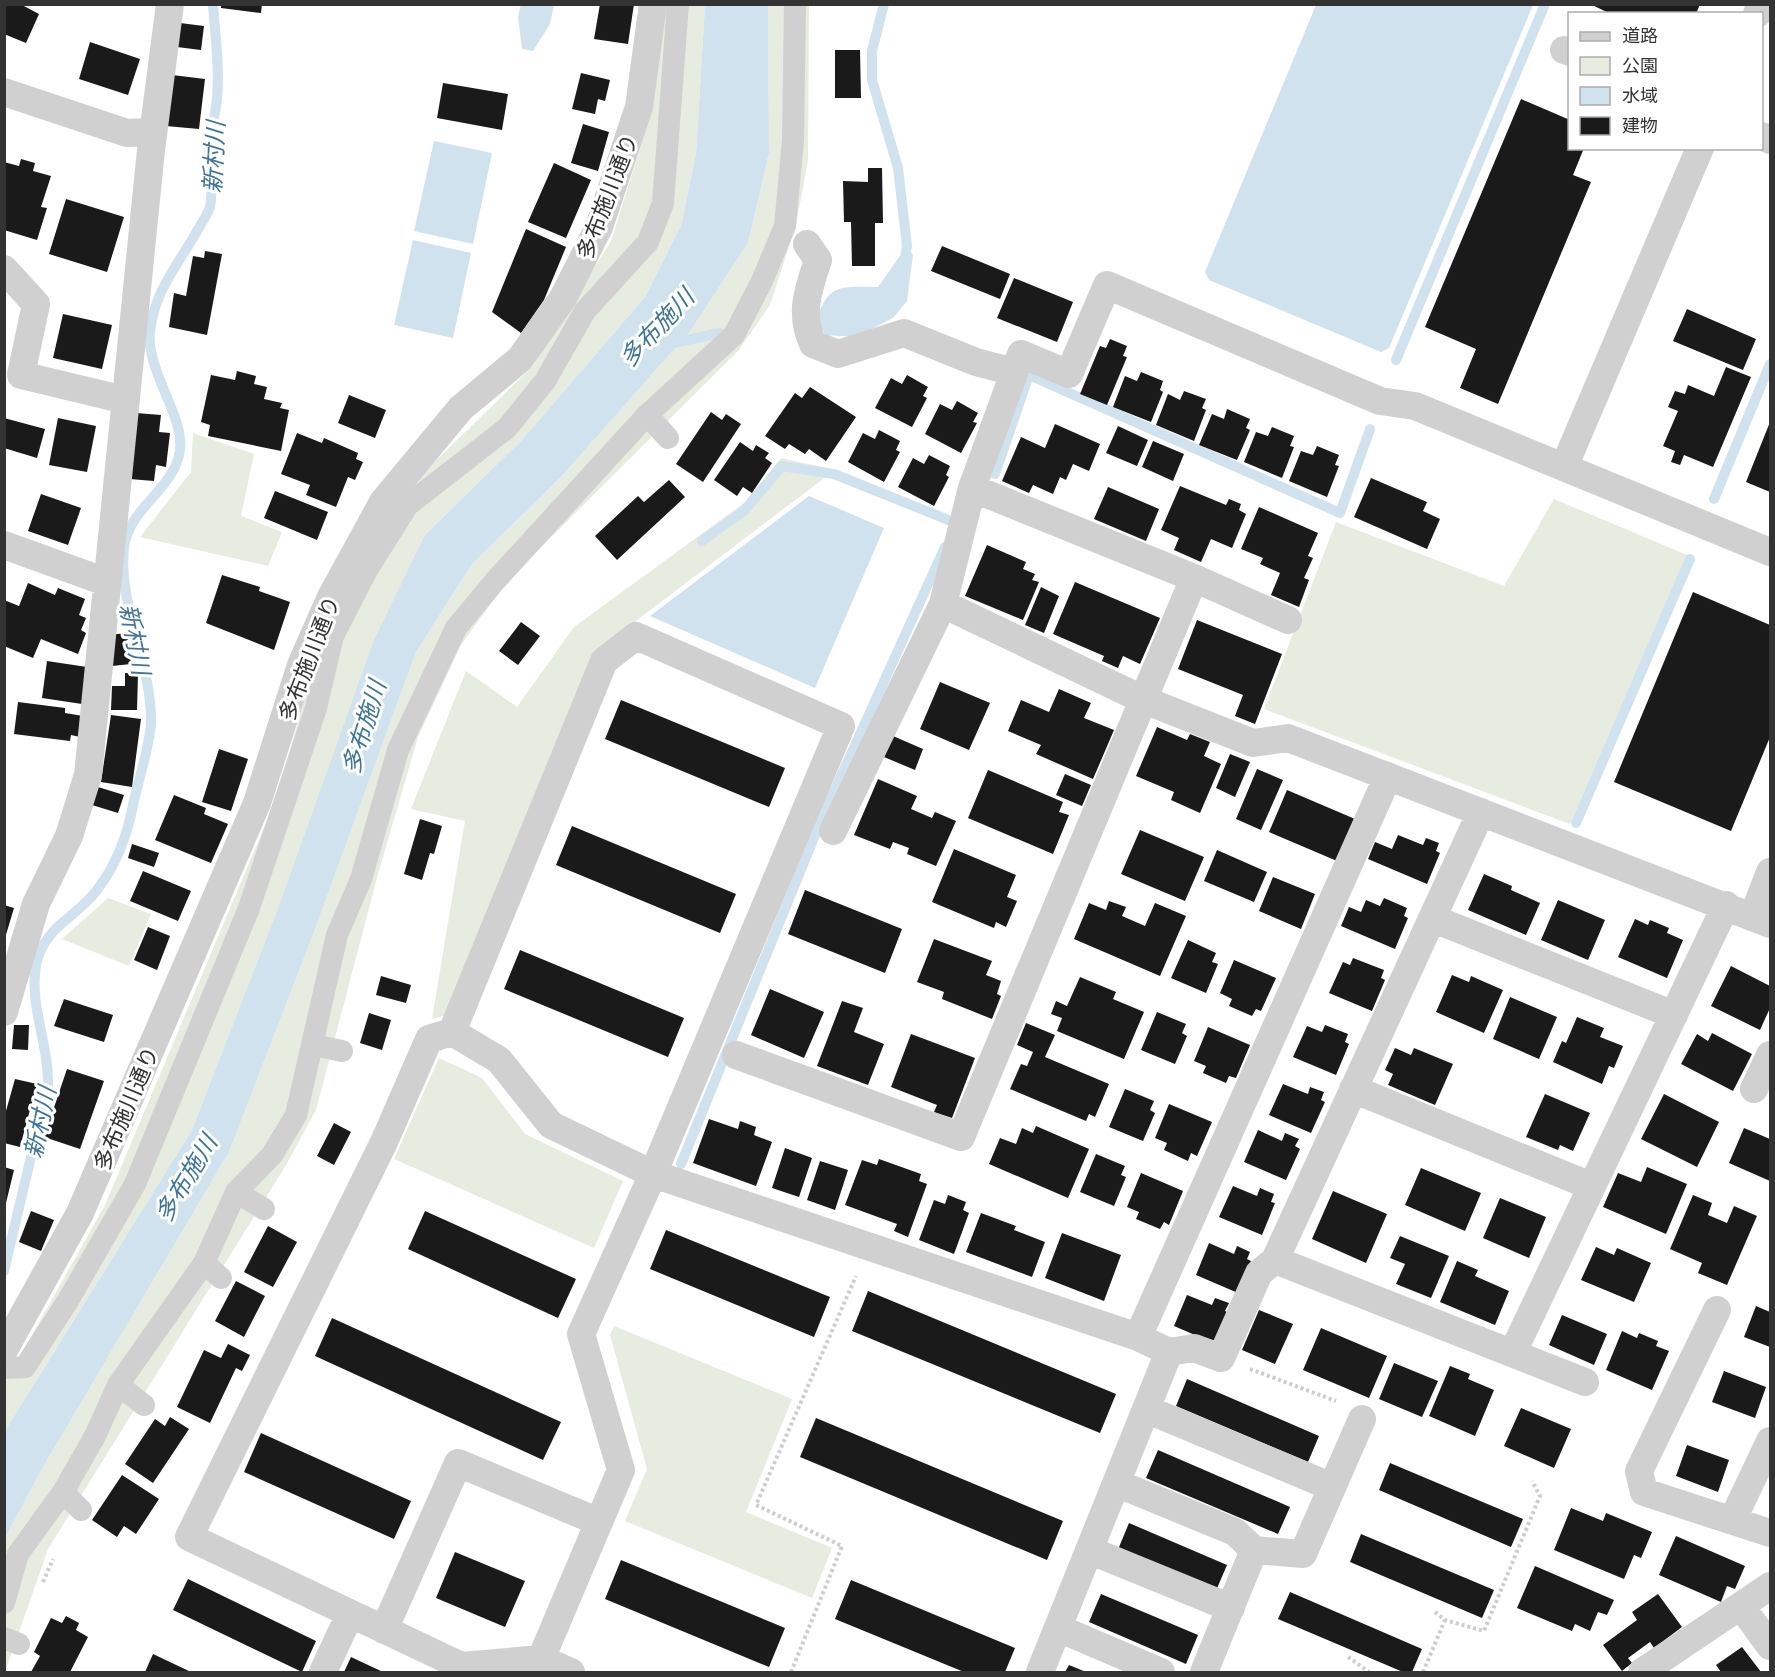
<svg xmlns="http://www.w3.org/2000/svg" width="1775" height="1677" font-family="'Exo 2','Noto Sans JP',sans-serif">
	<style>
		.green { fill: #e6ecdf }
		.water { fill: #cfe2ee }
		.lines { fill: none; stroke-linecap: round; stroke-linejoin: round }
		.stream { stroke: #cfe2ee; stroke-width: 10 }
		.building { fill: #1a1a1a }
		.path { stroke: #cdcdcd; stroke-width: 4; stroke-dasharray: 3 3; stroke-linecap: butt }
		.pedestrian { stroke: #d0d0d0; stroke-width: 22 }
		.minor { stroke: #d0d0d0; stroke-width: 28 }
		.labels { text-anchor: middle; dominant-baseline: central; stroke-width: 6; stroke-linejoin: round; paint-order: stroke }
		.street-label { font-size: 22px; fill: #333; stroke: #fff }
		.water-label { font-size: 24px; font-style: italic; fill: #3f7597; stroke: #fff }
	</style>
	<rect width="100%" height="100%" fill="#fff"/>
	<path class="green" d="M666,5H705L696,154L681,226L645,297L522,440L425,535L192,1130L5,1431V1383L105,1205L274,804L321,643L417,479L533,366L611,241L652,111Z
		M768,5H809L808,160L796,225L770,305L738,351L508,580L461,645L418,737L378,874L316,1110L286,1165L48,1549L5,1672V1538L43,1467L229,1152L314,932L416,652L472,564L562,476L691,330L748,243L769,153Z
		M193,433L254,454L241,516L282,532L268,566L140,537L191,472Z
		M781,458L835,470L599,649L452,1013L432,1019L465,821L411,809L466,671L517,707L574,627L744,503Z
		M1554,499L1687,555L1570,824L1264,709L1336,522L1504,586Z
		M108,898L151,914L129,966L62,939Z
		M439,1058L482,1078L525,1134L623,1181L594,1248L394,1159Z
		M614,1326L792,1399L746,1512L832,1548L812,1598L625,1521L647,1469L610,1335Z"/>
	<path class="water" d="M521,4L554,5L550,24L533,51L522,49L518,17Z
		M705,5H768L769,153L748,243L691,330L562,476L472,564L416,652L314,932L229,1152L43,1467L5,1538V1431L192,1130L278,909L374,640L425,535L522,440L645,297L681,226L696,154Z
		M1316,5H1533L1389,348L1381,352L1209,280L1205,272Z
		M434,141L492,153L473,244L414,231Z
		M413,240L471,253L453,338L394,325Z
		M907,246L913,255L907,301L893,318L856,337L825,335L817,318C829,282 844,287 878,287Z
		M809,496L884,528L815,688L650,616Z"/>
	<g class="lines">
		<path class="stream" d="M884,4L872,51V80L898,168L907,246L905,258
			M668,344L720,333
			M1396,360L1545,4
			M995,474L1029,375L1340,513L1370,429
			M1714,499L1770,364
			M702,541L744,511L782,466L834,474L956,523
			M1576,823L1690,559
			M681,1164L822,818L945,547
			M4,1271L48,1085C49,1044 29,1006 36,965C44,926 76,918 97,890C117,864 127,837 133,805C138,781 151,743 151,720C151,662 118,605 124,548C129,506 176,489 180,449C184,416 146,370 150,332C154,292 177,266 196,233C200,225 207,216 210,207C214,189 209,173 209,155C208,136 216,117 217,98C220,67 215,35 213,4"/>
	</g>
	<path class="building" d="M4,4H20L39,14L26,43L4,34Z
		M221,4H262L261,13L221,8Z
		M600,4H634L628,44L594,39Z
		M1590,4H1700L1696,14H1611Z
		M180,23L204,26L201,50L177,47Z
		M90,42L140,59L128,95L79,79Z
		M835,50H860L861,98H835Z
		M581,73L610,80L605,101L598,99L595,114L572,109Z
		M172,75L205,79L199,129L166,126Z
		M443,83L508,94L502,130L437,118Z
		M1521,99L1570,120V148H1584L1573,175L1591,182L1498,404L1460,388L1476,349L1425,327Z
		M583,124L609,132L598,171L571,163Z
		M21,159L35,163L33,171L51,176L41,207L47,208L37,240L4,230V162L19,166Z
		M554,163L591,180L566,238L528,222Z
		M868,168H882L883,223H875V266H852L851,222H844L843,181L868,182Z
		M66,199L124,217L107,272L49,254Z
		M526,229L566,247L544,300L521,333L492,312Z
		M942,246L1010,274L1000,299L931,271Z
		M205,251L222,254L207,335L169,327L174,293L186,296L193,256L204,258Z
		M1014,278L1073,302L1057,342L997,318Z
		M1687,309L1756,339L1743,370L1673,341Z
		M63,314L112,325L102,369L53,358Z
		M1110,339L1127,346L1123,356L1127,357L1107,405L1080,394L1100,346L1106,348Z
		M1726,367L1751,377L1713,467L1684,455L1680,465L1671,462L1675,451L1663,446L1678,411L1668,407L1675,391L1685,394L1688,385L1714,396Z
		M237,371L256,376L254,384L267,387L264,399L282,403L280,408L289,410L281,451L208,436L210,425L201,422L211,375L235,380Z
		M1141,372L1163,381L1160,390L1163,392L1151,422L1113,407L1125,376L1137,381Z
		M907,375L928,387L923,396L927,398L912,427L875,408L891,378L902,384Z
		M810,387L856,417L826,461L809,449L805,454L789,444L785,449L765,436L795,393L802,398Z
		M1184,391L1206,399L1202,408L1206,410L1194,441L1156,425L1168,394L1180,400Z
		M349,395L386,410L375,438L338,423Z
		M957,401L978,413L973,422L977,423L961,453L925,434L940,404L952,410Z
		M1227,409L1250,419L1246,428L1250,430L1237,460L1199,445L1212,414L1224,419Z
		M711,412L722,420L726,414L741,424L703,482L676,464Z
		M136,413L161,415L159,432L170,433L166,467L156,465L154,481L130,479Z
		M4,418L45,429L37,458L4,448Z
		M58,418L96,426L87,472L49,465Z
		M1770,422V492L1746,482Z
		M1055,424L1100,444L1089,471L1073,464L1066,480L1060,477L1053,494L1033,485L1029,493L1002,481L1021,437L1045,448Z
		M1118,426L1148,440L1137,466L1106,453Z
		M1272,427L1294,436L1290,446L1294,447L1282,478L1244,462L1256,432L1268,436Z
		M879,430L900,441L896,450L900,452L884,482L848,462L863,433L875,439Z
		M297,433L322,443L324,438L358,453L356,459L363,462L355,480L348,477L336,507L306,495L310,485L281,474Z
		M1153,441L1184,454L1173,481L1142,467Z
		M740,442L753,451L756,445L769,453L765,458L772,463L752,493L743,487L737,496L714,480Z
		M1317,446L1339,455L1335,465L1339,466L1327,497L1289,481L1301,451L1313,455Z
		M929,455L950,466L946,475L949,477L934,506L898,487L913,458L924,464Z
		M1371,478L1427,502L1423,511L1440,519L1427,549L1354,517Z
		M669,480L685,497L617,560L595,536L638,496L644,502Z
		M1180,486L1226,505L1229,499L1241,504L1239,510L1246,514L1232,548L1211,539L1201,562L1174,550L1179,538L1161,530Z
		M1108,487L1159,509L1146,541L1094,519Z
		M275,491L328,512L317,540L264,518Z
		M41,494L81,508L68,545L28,531Z
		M1259,507L1318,533L1308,556L1313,558L1304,578L1309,580L1299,607L1271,595L1280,573L1260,564L1263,558L1241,549Z
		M987,545L1026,562L1023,569L1035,574L1032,580L1039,582L1023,620L965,596Z
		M222,575L260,587L259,591L290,602L274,650L206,623Z
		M1075,582L1160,618L1140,664L1123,656L1118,668L1102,661L1104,656L1053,634Z
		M28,583L55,595L58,588L85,599L79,615L86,618L81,630L86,633L78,654L41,639L33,658L4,646V600L19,606Z
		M1041,587L1059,596L1044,633L1025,625Z
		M1693,592L1770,625V737L1731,831L1614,782Z
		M1197,620L1282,654L1255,724L1235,716L1243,695L1178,669Z
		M521,622L540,636L518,665L499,651Z
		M127,633L131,664L112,666L108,635Z
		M47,661L87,667L82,704L42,698Z
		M125,673L138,674L137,710H111L112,686H125Z
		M940,682L990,703L969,750L920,729Z
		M1059,689L1091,703L1084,718L1114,730L1093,779L1036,754L1041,745L1008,731L1021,700L1049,712Z
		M621,700L785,768L769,807L605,739Z
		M18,702L65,708V713L83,716L80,737L71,735L70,741L14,734Z
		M111,715L141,719L132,787L101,782Z
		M1157,727L1187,740L1190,734L1210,742L1204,756L1221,764L1200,813L1171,800L1174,792L1136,776Z
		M893,736L923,749L915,770L884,757Z
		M219,749L248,759L231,811L202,802Z
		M1230,754L1250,762L1235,797L1216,788Z
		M1257,769L1283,780L1261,830L1236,819Z
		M988,770L1063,802L1059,812L1069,815L1053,854L968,818Z
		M1065,774L1091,785L1082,806L1056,795Z
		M878,779L917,796L911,809L932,818L935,812L956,821L936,866L907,854L909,848L893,842L890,849L854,835Z
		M98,787L124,795L118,813L92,805Z
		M1287,790L1355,819L1337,861L1269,832Z
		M174,795L206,808L204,814L228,824L211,863L155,840Z
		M420,819L442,826L434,854L430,853L422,880L404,874Z
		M572,826L736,894L720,933L556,865Z
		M1140,830L1204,857L1185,901L1121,874Z
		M1398,835L1423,845L1426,838L1439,843L1436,851L1440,853L1427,884L1368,859L1375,842L1392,849Z
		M132,844L159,853L154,867L128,858Z
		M954,849L1016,875L1007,897L1017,901L1006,927L996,922L994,928L932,902Z
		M1217,850L1267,872L1254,902L1204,881Z
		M143,871L191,891L178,921L130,901Z
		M1484,874L1512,886L1511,890L1540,903L1526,935L1468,910Z
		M1273,877L1315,894L1301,929L1259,911Z
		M805,890L902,929L885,973L788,934Z
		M1384,898L1407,908L1404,916L1408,918L1395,949L1341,926L1349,907L1361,912L1366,900L1380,906Z
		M1558,900L1605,920L1588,960L1541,940Z
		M1109,901L1126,907L1122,916L1145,926L1155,903L1186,916L1160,976L1074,939L1089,903L1106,910Z
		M4,905L14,908L5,938H4Z
		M1635,919L1648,925L1650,920L1669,928L1667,933L1683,940L1667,978L1618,957Z
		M148,927L170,936L157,970L134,960Z
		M934,939L992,961L986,975L1001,981L997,994L1001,996L992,1019L942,999L944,992L917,982Z
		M1188,940L1216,953L1212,962L1218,964L1206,993L1171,978Z
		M520,950L684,1018L668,1057L504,989Z
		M1353,958L1384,970L1381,978L1385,980L1372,1011L1329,993L1343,962L1350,965Z
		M1234,960L1276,978L1261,1011L1256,1009L1252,1016L1229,1006L1232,999L1220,993Z
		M1731,966L1770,986V1008L1760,1030L1711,1006Z
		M1452,975L1469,982L1471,976L1503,990L1484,1033L1436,1012Z
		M381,976L411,985L406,1003L376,995Z
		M1080,977L1116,992L1113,999L1144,1012L1124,1059L1057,1031L1062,1018L1051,1014L1056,1001L1067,1006Z
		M770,989L824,1012L804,1058L751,1035Z
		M1510,997L1557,1017L1539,1059L1493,1039Z
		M64,999L113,1015L104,1042L54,1026Z
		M842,1001L863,1008L854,1032L884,1044L868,1085L817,1066Z
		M1157,1012L1186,1024L1182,1033L1187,1036L1175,1064L1141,1050Z
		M369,1013L391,1020L382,1050L360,1043Z
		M1577,1017L1604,1028L1600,1037L1623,1046L1614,1068L1609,1066L1602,1084L1553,1062L1562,1041L1566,1043Z
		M1026,1023L1055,1035L1045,1057L1109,1084L1095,1117L1089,1114L1086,1121L1010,1089L1021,1064L1027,1066L1033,1052L1017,1045Z
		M14,1025H29L28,1050L12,1049Z
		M1325,1025L1348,1034L1345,1042L1349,1044L1336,1075L1293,1057L1307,1026L1322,1032Z
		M1208,1027L1250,1045L1236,1078L1229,1076L1226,1083L1203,1073L1206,1066L1194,1061Z
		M1712,1033L1752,1054L1733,1091L1681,1064L1697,1034L1708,1041Z
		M911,1034L975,1058L952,1118L934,1112L937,1105L891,1087Z
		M1395,1048L1411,1055L1414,1048L1453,1064L1435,1105L1388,1085L1393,1074L1385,1070Z
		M67,1069L104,1081L80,1149L44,1137Z
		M15,1079L37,1084L20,1147L4,1143V1118Z
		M1283,1084L1308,1094L1310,1087L1324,1092L1321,1100L1325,1102L1311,1133L1269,1115Z
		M1125,1089L1154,1101L1150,1110L1155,1113L1143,1141L1109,1127Z
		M1545,1094L1590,1113L1573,1151L1560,1145L1558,1150L1526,1137Z
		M1664,1094L1719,1122L1697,1167L1641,1139Z
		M1169,1104L1212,1122L1197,1156L1191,1153L1188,1161L1164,1150L1167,1143L1155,1138Z
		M709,1119L738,1129L740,1121L756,1127L754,1135L772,1142L756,1186L693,1163Z
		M334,1123L351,1132L334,1165L317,1156Z
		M1036,1126L1089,1149L1068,1198L989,1164L1000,1138L1016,1144L1022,1128L1033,1133Z
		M1744,1128L1770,1139V1181L1729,1163Z
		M1258,1130L1282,1141L1285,1133L1299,1139L1295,1146L1300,1149L1286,1180L1244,1162Z
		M785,1148L812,1158L799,1197L772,1188Z
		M1096,1154L1125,1166L1121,1175L1126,1177L1114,1206L1080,1192Z
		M879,1159L921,1174L919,1181L927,1184L908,1237L894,1231L897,1224L845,1205L862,1160L877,1165Z
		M820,1161L848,1170L835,1210L807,1200Z
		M4,1167L14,1170L5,1207H4Z
		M1647,1167L1687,1184L1666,1234L1603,1207L1618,1173L1641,1182Z
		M1421,1168L1481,1193L1465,1231L1405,1205Z
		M1141,1173L1183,1191L1169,1225L1164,1222L1160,1229L1136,1219L1139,1212L1127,1207Z
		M1233,1186L1257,1196L1260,1188L1274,1194L1271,1202L1275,1203L1262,1235L1219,1217Z
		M1333,1191L1387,1214L1366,1263L1312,1239Z
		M948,1195L966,1202L963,1210L969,1213L954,1254L919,1240L934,1200L945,1204Z
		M1693,1195L1712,1203L1708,1215L1727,1223L1734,1206L1757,1216L1727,1285L1698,1273L1702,1263L1670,1249Z
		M1500,1198L1546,1217L1529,1258L1483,1238Z
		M31,1211L54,1220L41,1251L19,1242Z
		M425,1211L576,1279L558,1318L408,1249Z
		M981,1213L1016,1226L1014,1230L1045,1242L1032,1277L966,1252Z
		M268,1226L297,1242L273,1287L244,1272Z
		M666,1230L830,1297L814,1337L650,1269Z
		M1062,1233L1121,1255L1104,1301L1045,1278Z
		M1400,1236L1449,1256L1431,1298L1396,1284L1405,1264L1390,1258Z
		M1209,1243L1234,1254L1237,1246L1250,1252L1247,1259L1251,1261L1238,1293L1196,1275Z
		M1596,1247L1614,1255L1617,1248L1651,1263L1634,1302L1581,1280Z
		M1457,1261L1478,1270L1475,1276L1509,1291L1495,1325L1440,1302Z
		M236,1281L265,1296L244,1337L215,1321Z
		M868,1291L1116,1394L1100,1433L852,1331Z
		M1187,1295L1212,1305L1215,1298L1229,1303L1225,1311L1229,1313L1216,1344L1174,1326Z
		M1756,1306L1770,1312V1347L1744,1337Z
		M1259,1310L1293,1324L1275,1364L1242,1350Z
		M1562,1315L1607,1334L1594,1365L1549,1345Z
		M332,1318L561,1422L543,1460L315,1356Z
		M1321,1328L1387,1356L1369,1398L1303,1370Z
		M1622,1331L1637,1338L1639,1333L1658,1341L1656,1346L1669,1351L1652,1390L1606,1370Z
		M228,1344L250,1355L242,1371L236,1368L210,1423L177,1407L204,1350L221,1358Z
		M1394,1363L1438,1381L1422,1417L1379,1399Z
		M1450,1366L1470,1374L1468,1379L1494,1390L1475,1436L1429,1416Z
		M1724,1371L1766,1387L1755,1418L1712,1402Z
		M1187,1379L1319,1436L1308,1462L1176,1406Z
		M1521,1408L1571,1429L1554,1468L1504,1446Z
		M170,1417L189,1429L153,1483L125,1464L155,1419L165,1426Z
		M816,1418L1063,1521L1047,1560L800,1457Z
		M261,1433L411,1501L394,1539L244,1472Z
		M1687,1445L1729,1460L1718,1492L1676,1476Z
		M1158,1450L1290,1507L1278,1534L1146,1478Z
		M1390,1463L1523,1519L1511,1547L1379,1490Z
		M122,1475L159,1499L136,1534L124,1526L117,1537L92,1520Z
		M1571,1508L1603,1521L1606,1513L1652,1532L1641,1558L1634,1555L1624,1579L1554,1550Z
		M1129,1523L1227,1565L1215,1593L1117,1552Z
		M1361,1534L1494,1590L1482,1618L1350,1562Z
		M1676,1536L1745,1566L1735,1589L1727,1586L1721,1602L1659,1575Z
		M455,1552L525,1581L505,1627L436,1598Z
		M621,1560L785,1628L769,1667L605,1599Z
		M1535,1566L1614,1600L1607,1615L1598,1612L1590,1631L1575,1624L1572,1631L1517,1608Z
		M188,1579L316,1641L302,1672L173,1610Z
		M851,1580L1015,1648L1005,1672H964L835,1619Z
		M1290,1592L1422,1649L1412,1672H1403L1278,1619Z
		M1101,1594L1198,1635L1186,1664L1089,1622Z
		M1658,1594L1682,1627L1654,1648L1650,1642L1628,1658L1632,1663L1622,1671L1603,1645L1637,1620L1632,1612Z
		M66,1616L79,1623L76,1630L88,1637L70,1672H31L40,1656L34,1652L51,1618L62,1623Z
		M1742,1647L1761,1672H1721L1716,1665Z
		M153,1654L191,1672H145Z
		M351,1657L383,1672H344Z
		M1069,1665L1086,1672H1065Z"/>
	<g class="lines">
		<path class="path" d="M1250,1369L1336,1401
			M43,1582L53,1559
			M1435,1612L1445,1620L1484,1631L1540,1496L1532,1481
			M1348,1657L1369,1672
			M791,1672L842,1546L756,1505L856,1276
			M1423,1672L1445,1620"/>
		<path class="pedestrian" d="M647,415L668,438
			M313,1045L342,1051
			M236,1192L264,1209
			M204,1263L221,1278
			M4,1368L25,1367L69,1299L135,1184L249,908L316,708L333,636L367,570L408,505L507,428L545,381L585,311L648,242L663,203L678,4
			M118,1385L144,1405
			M63,1492L81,1510
			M4,1603L18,1554L63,1492L95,1436L118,1385L204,1263L236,1192L272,1155L296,1115L337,935L361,879L398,750L456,628L495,581L647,415L734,335L762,281L785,226L793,140L795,4
			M4,1638L19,1644"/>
		<path class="minor" d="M1757,14L1761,4
			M1564,50L1570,52
			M4,92L127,133L153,132
			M1762,136L1770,140
			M807,244L818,260C808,291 799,313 813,344L838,354L904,333L976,362L1014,372
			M4,269L36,304L21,375L125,400
			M1564,467L1700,148
			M972,488L1194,578L1288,620
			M4,545L106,582
			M1770,552L1415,406L1380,401L1107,285L1069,374L1021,354L972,488L943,604L1144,700L1253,743L1288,738L1770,924
			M833,831L943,604
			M1753,916L1770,872
			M1434,919L1674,1015
			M4,1012L36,904L69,836L88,775L151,150L170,4
			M452,1032L499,1060L551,1125L653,1174L1138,1337L1169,1352L1040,1672
			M736,1055L961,1137L1194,578
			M1353,1089L1591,1186
			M1754,1089L1770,1055
			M1275,1260L1585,1382
			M1717,1310L1639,1471L1644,1492L1770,1533
			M1138,1337L1388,776
			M4,1350L80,1213L257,803L301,665L331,597L383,502L461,408L520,359L563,298L599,227L639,107L653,4
			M1169,1352L1194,1348L1221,1358L1259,1273L1275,1260L1481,812
			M1513,1352L1726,905
			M1146,1409L1332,1487
			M1116,1483L1235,1532L1254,1550
			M1733,1519L1770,1441
			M1089,1550L1231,1608
			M1741,1606L1770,1646
			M1058,1628L1161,1672
			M384,1630L458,1463L599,1522
			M541,1659L621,1470L581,1334L653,1174L841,726L636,636L604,661L452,1032L429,1039L384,1142L189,1537L461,1666L541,1659L571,1672
			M323,1672L350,1614
			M1204,1672L1254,1550L1303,1554L1362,1419
			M1642,1672L1770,1586"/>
	</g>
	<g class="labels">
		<g class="street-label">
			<text transform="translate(606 196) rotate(-69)">多布施川通り</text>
			<text transform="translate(308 658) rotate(-69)">多布施川通り</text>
			<text transform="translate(125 1108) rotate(-67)">多布施川通り</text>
		</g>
		<g class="water-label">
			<text transform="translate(213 157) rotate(-87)">新村川</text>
			<text transform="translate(656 327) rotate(-47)">多布施川</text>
			<text transform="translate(136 639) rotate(79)">新村川</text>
			<text transform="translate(363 727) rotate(-73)">多布施川</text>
			<text transform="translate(39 1122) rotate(-78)">新村川</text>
			<text transform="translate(185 1178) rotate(-59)">多布施川</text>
		</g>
	</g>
	<rect width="1775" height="1677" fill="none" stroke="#333333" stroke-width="12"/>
	<rect x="1568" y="12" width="195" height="138" fill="#ffffff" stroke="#adadad" stroke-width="1.5"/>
	<rect x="1580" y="32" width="30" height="9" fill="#d0d0d0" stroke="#adadad" stroke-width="1.5"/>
	<text x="1622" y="42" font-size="18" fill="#333333">道路</text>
	<rect x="1580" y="57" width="30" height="18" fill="#e6ecdf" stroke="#adadad" stroke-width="1.5"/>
	<text x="1622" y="72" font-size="18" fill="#333333">公園</text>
	<rect x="1580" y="87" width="30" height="18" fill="#cfe2ee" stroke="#adadad" stroke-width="1.5"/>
	<text x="1622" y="102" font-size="18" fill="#333333">水域</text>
	<rect x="1580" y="117" width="30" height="18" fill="#1a1a1a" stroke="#adadad" stroke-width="1.5"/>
	<text x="1622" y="132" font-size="18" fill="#333333">建物</text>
</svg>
